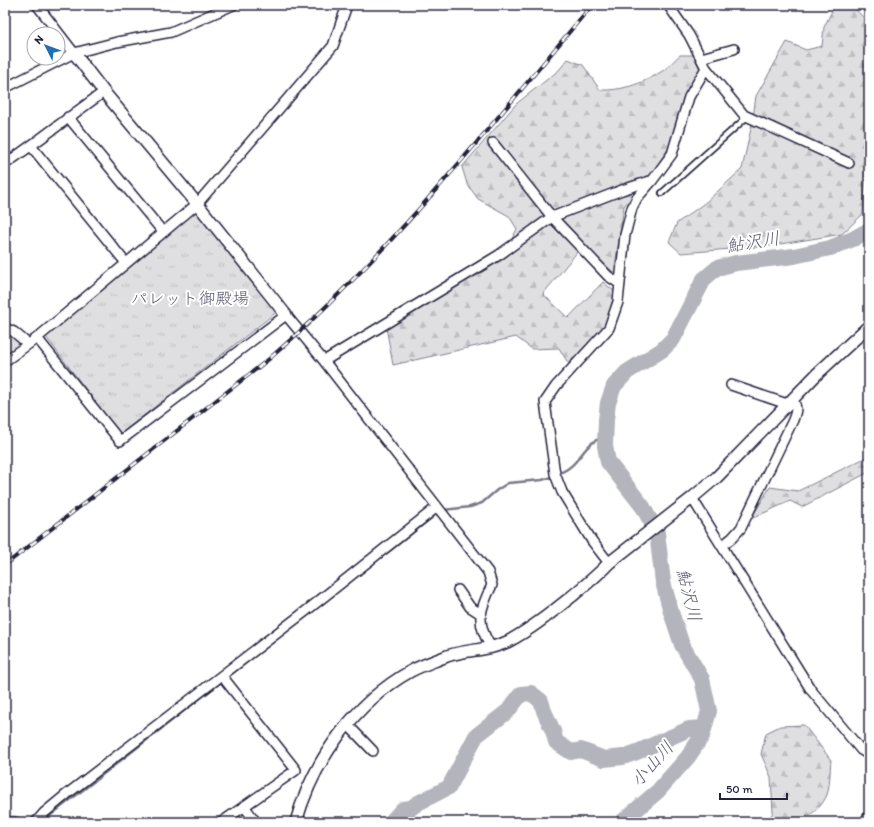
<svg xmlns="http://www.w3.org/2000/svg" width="874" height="827" font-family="Itim,'Klee One',sans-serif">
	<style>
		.forest { fill: url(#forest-firs); stroke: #80808e }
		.park { fill: url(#park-tufts); stroke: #80808e }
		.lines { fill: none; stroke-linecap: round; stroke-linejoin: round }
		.stream { stroke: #7a7a88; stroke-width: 2.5 }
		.river { stroke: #b4b4bc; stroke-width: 16 }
		.service-casing { stroke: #22223b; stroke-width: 8 }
		.minor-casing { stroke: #22223b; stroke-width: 12 }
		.tertiary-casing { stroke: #22223b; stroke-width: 14 }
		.service { stroke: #fff; stroke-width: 4.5 }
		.minor { stroke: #fff; stroke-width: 9 }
		.tertiary { stroke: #fff; stroke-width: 11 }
		.rail-casing { stroke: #22223b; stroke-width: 4 }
		.rail { stroke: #fff; stroke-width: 2.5; stroke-dasharray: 8; stroke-linecap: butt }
		.labels { text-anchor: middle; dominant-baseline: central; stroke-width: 4; stroke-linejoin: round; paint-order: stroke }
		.park-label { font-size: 17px; fill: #5b5b6d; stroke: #fff }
		.water-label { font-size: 18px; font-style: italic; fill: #5c5c6f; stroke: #fff }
	</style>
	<defs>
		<pattern id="forest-firs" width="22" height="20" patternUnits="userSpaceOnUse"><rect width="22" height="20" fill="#dfdfe2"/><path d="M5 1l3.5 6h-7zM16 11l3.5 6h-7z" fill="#bfbfc3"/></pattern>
		<pattern id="park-tufts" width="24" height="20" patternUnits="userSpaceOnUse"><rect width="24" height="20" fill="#dfdfe2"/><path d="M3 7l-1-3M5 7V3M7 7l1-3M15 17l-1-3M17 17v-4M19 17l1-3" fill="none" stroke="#bfbfc3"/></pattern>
	</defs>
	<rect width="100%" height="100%" fill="#fff"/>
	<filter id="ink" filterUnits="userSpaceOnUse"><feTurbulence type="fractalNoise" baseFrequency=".025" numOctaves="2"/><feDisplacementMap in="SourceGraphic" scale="8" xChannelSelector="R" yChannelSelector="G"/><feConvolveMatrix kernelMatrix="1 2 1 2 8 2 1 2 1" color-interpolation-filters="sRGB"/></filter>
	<g filter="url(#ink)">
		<path class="forest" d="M835,5C856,5 856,10 869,24V159L866,171L863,214L842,234L768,246L681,253L669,242L677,223L706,202L742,169L752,124L756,96L787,42L806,50L822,46L824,27Z
			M680,55H693L700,69L672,143L645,183L624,206L614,273L583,245L543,294L568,318L603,282L615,292L604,332L568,363L559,348L532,349L516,337L393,365L386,327L466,279L501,260L517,229L509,216L478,199L467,184L462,167L516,104L559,70L568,59L583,65L600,90C620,91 642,84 659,73C667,69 673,61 680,55Z
			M5,328L28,344L5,361Z
			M869,456V472L802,507L790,501L751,519L770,487L798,491Z
			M804,725L831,760C830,768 830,791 826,797C814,821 790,822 767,822L773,812L771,777L761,754L766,733L780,726Z"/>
		<path class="park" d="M199,206L283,307L120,434L46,337Z"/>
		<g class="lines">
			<path class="stream" d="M562,472C581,464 584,440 606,437
				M443,510L470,507L482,503L497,490L508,483L542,480L552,477
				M387,553L434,516
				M230,675L252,658
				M5,817H15L27,821
				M42,822L221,682"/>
			<path class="river" d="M391,822L403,809L411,808L418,803L449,787L476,736L508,711L521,694L531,693L541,701L544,711L553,731L556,742L571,752L581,750L604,759L623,757L637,752L689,729L704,728
				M622,822L658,791L688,757L702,736L709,711L702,679L682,645L671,612L663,582L657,533L643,507L608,462L605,446L606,420L608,403L614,386L627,372L662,350L673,339L704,279L717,268L736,263L794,256L830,248L853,239L869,230"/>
			<defs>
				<path id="service" d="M662,193L747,117"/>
				<path id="minor" d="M37,5L74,53
					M701,58L734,49
					M706,68L744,115L849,163
					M5,88L74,53L117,42L171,32L233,5
					M68,117L163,232
					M493,143L552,217L608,276L620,284
					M31,146L126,263
					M5,164C39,141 71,115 104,92
					M5,328L14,332L28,344
					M37,338L120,441L286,315L324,361L488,572L492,585C480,609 475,622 491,647
					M5,361L37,338L197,204L333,46L347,5
					M324,361L499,255L552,217L622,190L650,181
					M731,385L787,404
					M692,498L811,690L861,750L869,755
					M722,546L732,538L741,528L793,420C796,412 798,407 792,399
					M609,563L592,541L562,492L555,474L545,402L556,386L609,328L618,302L625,235L632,208L637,198L652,181L672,154L689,97L706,68L689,35L668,5
					M458,590L470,607L481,614
					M348,725L373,751
					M244,806L256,822
					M36,822L44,813L67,794L306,611L437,507
					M222,822L296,770L222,676
					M864,822L869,816"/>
				<path id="tertiary" d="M74,53L104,92L199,206L286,315
					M296,822C313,761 355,702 411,671C422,665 435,661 447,656C467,649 490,651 509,641C531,629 551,613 571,597C584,586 597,576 609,563L692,498L717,477L817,374L869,326"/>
			</defs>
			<use href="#service" class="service-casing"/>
			<use href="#minor" class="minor-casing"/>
			<use href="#tertiary" class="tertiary-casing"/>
			<use href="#service" class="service"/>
			<use href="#minor" class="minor"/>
			<use href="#tertiary" class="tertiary"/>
			<defs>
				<path id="rail" d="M5,565L269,359C390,254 489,127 592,5"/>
			</defs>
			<use href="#rail" class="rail-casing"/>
			<use href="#rail" class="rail"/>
		</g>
	</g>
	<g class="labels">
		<g class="park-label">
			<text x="190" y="298">パレット御殿場</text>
		</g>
		<g class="water-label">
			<text transform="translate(753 242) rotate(-9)">鮎沢川</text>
			<text transform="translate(689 595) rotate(76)">鮎沢川</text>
			<text transform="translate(652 764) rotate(-48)">小山川</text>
		</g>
	</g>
	<rect width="874" height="827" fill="none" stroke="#fff" stroke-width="20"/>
	<rect x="10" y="10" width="854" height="807" fill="none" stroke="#22223b" stroke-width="1.5" filter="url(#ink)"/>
	<g transform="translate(46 46) rotate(312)"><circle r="19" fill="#ffffff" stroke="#a7a7b1"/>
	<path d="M0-3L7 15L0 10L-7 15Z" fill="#1f6fb2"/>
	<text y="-6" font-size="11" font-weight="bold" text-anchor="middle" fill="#22223b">N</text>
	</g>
	<path d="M720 793v6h67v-6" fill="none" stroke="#22223b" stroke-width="2"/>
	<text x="726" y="793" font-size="12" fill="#22223b" stroke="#ffffff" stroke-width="3" paint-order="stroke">50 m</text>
</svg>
